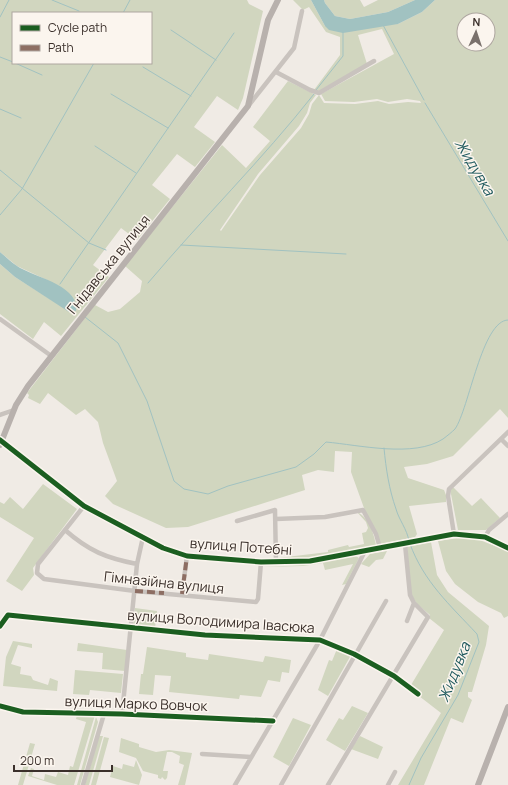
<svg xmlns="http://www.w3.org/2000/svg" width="508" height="785" font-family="Manrope,sans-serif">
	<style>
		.green { fill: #d1d6bf; fill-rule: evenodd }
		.water { fill: #a1c2c1 }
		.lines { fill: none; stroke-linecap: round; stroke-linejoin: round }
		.stream { stroke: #a1c2c1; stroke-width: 1 }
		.minor { stroke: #c9c3be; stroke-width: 4.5 }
		.major { stroke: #b8b1ad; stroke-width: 6 }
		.quiet { stroke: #8d6e63; stroke-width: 4; stroke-dasharray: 8 4; stroke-linecap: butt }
		.cycleway-casing { stroke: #fbf5ee; stroke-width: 8 }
		.cycleway { stroke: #1b5e20; stroke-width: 5 }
		.labels { text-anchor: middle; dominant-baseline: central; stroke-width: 3; stroke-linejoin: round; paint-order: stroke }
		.street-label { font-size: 14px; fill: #3b302b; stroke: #fbf5ee }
		.water-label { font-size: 15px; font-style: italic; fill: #1f5a5e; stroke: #fbf5ee }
	</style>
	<rect width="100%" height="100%" fill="#f0ebe5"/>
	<path class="green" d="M0,0H247L249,4L263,11L243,98L238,110L217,96L194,127L215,142L195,167L177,154L152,185L170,199L137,240L121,228L93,265L109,277L61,336L44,322L33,339L0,314V264L15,277L53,301L47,280L17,266L0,252ZM13,13H151V63H13Z
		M293,0H311L325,26L398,24L422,12L435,0H508V418L500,409L453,456L427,464L404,467L408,478L444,490L446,495V502L409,506L417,534L415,537L380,544L364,508L351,472L352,452L335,451L334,472L318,470L302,475L305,490L188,527L166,528L113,504L105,496L117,481L103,443L98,422L85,409L76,415L48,393L40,404L28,398L29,395L27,393L95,305L108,312L120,309L140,292L142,281L125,266L222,145L246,168L270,141L253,127L288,81L316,95L310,103L307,113L299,126L258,174L220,230L221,231L260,175L301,128L309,114L312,104L319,95L324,103L355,104L378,101L389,104L408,102L421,103L420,101L407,99L388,102L377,99L354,102L325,101L321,94L394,54L382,29L358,35L367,64L319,91L314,90L340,55V37L326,32L309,7L303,10ZM464,20H488V44H464Z
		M324,0H360L364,7L378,0H415L388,12L350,19L335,16L325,3Z
		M43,484L77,509L33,568L34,575L22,591L6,581L34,538L0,517V502L4,504L10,497L23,509Z
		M453,487L472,506L481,498L500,518L486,530H458L450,489Z
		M357,512C369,517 374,534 376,545L311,558L278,561V558L328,552V550L348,545L349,547L364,544L362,533L366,532L368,528L366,522Z
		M466,537L477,539L508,551V616L504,618L501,613L478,602L455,584L446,571L438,541Z
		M431,542L437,575L448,592L489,626L486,645L472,692H468V697L472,700L463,723L451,718L424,785H398L441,713L419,696L421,693L411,685L444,630L429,618L430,615L417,604L411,594L407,547Z
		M387,551L383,559L376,560L369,567L361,564L370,554Z
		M356,556L359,558L346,584L342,585L353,564L325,570L323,563L303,566L262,567L303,565Z
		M135,608L157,611L155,628L133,626Z
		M13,641L32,644V648L18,645L11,664L21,667L20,674L31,676L33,680L48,685L50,678L58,681L57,691L3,686L6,657Z
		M78,643L127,650L125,671L102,669L103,653L77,651Z
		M147,647L186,653V657L208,660L209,654L263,662L265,656L291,660L289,673L282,672L280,682L268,680L261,697L240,695L239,699L169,692L171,676L155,675L153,695L139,694L141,674H143Z
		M337,649L351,655L328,696L318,690L329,660L332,661Z
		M75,670L123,674L121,693L90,690L89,695L73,694Z
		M352,706L368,713L345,751L326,740L339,718L343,720Z
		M77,715H95L74,785H57L28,776L31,768L34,769L32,776L44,780L45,774L56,777L58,772L68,775L70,766L73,767L86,722L76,719Z
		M96,717L98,722L80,785H77Z
		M293,718L311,725L289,766L273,757Z
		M99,736H103L89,785H85Z
		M360,736L383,747L378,759L351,749Z
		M104,737L109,738L96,785H91Z
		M121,738L139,744V747L156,752L169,750L192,753L185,785H178L184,765L179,763L180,756L172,752H167L163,771H168L167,778L165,780L162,777L161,779L158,778V775L143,771L136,758L119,752Z
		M30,743L35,744L23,785H18Z
		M136,760L142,775L139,785L110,777L113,766L122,769L123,764L134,767Z"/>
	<path class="water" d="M311,0H324L325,3L335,16L350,19L388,12L415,0H435L422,12L398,24L343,33L329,30L325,26Z
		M0,252C5,256 11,262 17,266C33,277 80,285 76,311L69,312L15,277L0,264Z"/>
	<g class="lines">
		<path class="stream" d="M52,0L79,11
			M123,13L130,0
			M0,17L9,0
			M383,25L424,100
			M171,30L216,60
			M0,57L13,62
			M15,63L42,75
			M143,67L191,96
			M316,90L343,56V32
			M111,94L168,128
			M425,103L508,241
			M0,109L21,118
			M95,146L136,173
			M0,170L89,243L106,250
			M0,215L22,189L94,63
			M181,245L346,254
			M148,283C202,219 262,160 314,94
			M60,284L234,33
			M85,317L118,343L147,401L174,481L184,489L208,494L228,486L296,467L314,454L326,442C359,445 414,458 443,439C447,436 452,432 455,429C469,409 482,320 508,320
			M384,448C386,469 389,489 396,509C399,520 407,529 409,541
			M409,785L421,758L458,695L479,642L477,634C450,605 424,582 410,544"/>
		<path class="minor" d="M276,72L310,90L319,93L374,61
			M249,105L294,48L302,11
			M0,319L50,355
			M0,415L14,410
			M501,439L508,446
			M0,440L84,506L163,548L187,556L261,562L310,561L454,534L485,537L508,548
			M84,506L38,564L37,573L44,579L135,591L256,602L258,599L261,562
			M276,519L325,517L363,510L376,534L380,548
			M237,521L275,510L276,563
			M65,530C89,551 106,558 137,564
			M454,534L448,496L449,489L508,432
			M485,537L489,530L508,514
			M182,594L187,556
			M407,621L414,603
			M0,626L8,615L205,635L320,640L354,654L394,676L418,694
			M0,706L23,712L122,714L273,721
			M122,714L137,564L143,537
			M202,754L251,757
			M83,785L104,714
			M235,785L320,640L365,551
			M281,785L386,601
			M328,785L428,617L414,603L410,595L405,544
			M388,785L395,772"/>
		<path class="major" d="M0,445L16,405L28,386L248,106L268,20L278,0
			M478,785L508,707"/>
		<path class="quiet" d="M135,591L164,593
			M182,594L187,556"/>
		<defs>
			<path id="cycleway" d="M0,440L84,506L163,548L187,556L261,562L310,561L454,534L485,537L508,548
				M0,626L8,615L205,635L320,640L354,654L394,676L418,694
				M0,706L23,712L122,714L273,721"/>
		</defs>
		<use href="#cycleway" class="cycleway-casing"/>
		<use href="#cycleway" class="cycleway"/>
	</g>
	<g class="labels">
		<g class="street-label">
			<text transform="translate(108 264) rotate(-51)">Гнідавська вулиця</text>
			<text transform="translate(241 546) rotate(4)">вулиця Потебні</text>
			<text transform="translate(164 582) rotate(6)">Гімназійна вулиця</text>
			<text transform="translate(221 621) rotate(4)">вулиця Володимира Івасюка</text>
			<text transform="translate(136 703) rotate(2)">вулиця Марко Вовчок</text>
		</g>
		<g class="water-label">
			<text transform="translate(475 167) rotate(59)">Жидувка</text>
			<text transform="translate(454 672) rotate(-68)">Жидувка</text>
		</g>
	</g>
	<rect x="12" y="12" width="140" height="52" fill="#fbf5ee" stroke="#aea6a0"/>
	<rect x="20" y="25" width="20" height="6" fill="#1b5e20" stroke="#aea6a0"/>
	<text x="48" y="32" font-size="12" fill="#3b302b">Cycle path</text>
	<rect x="20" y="45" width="20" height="6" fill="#8d6e63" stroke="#aea6a0"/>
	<text x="48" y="52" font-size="12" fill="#3b302b">Path</text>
	<g transform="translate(476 32) rotate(3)"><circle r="19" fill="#fbf5ee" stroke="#aea6a0"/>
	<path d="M0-3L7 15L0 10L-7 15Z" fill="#7a716c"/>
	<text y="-6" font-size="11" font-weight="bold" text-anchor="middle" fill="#3b302b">N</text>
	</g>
	<path d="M14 765v6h98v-6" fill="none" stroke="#3b302b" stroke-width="2"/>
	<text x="20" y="765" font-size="12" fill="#3b302b" stroke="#fbf5ee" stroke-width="3" paint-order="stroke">200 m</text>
</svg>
